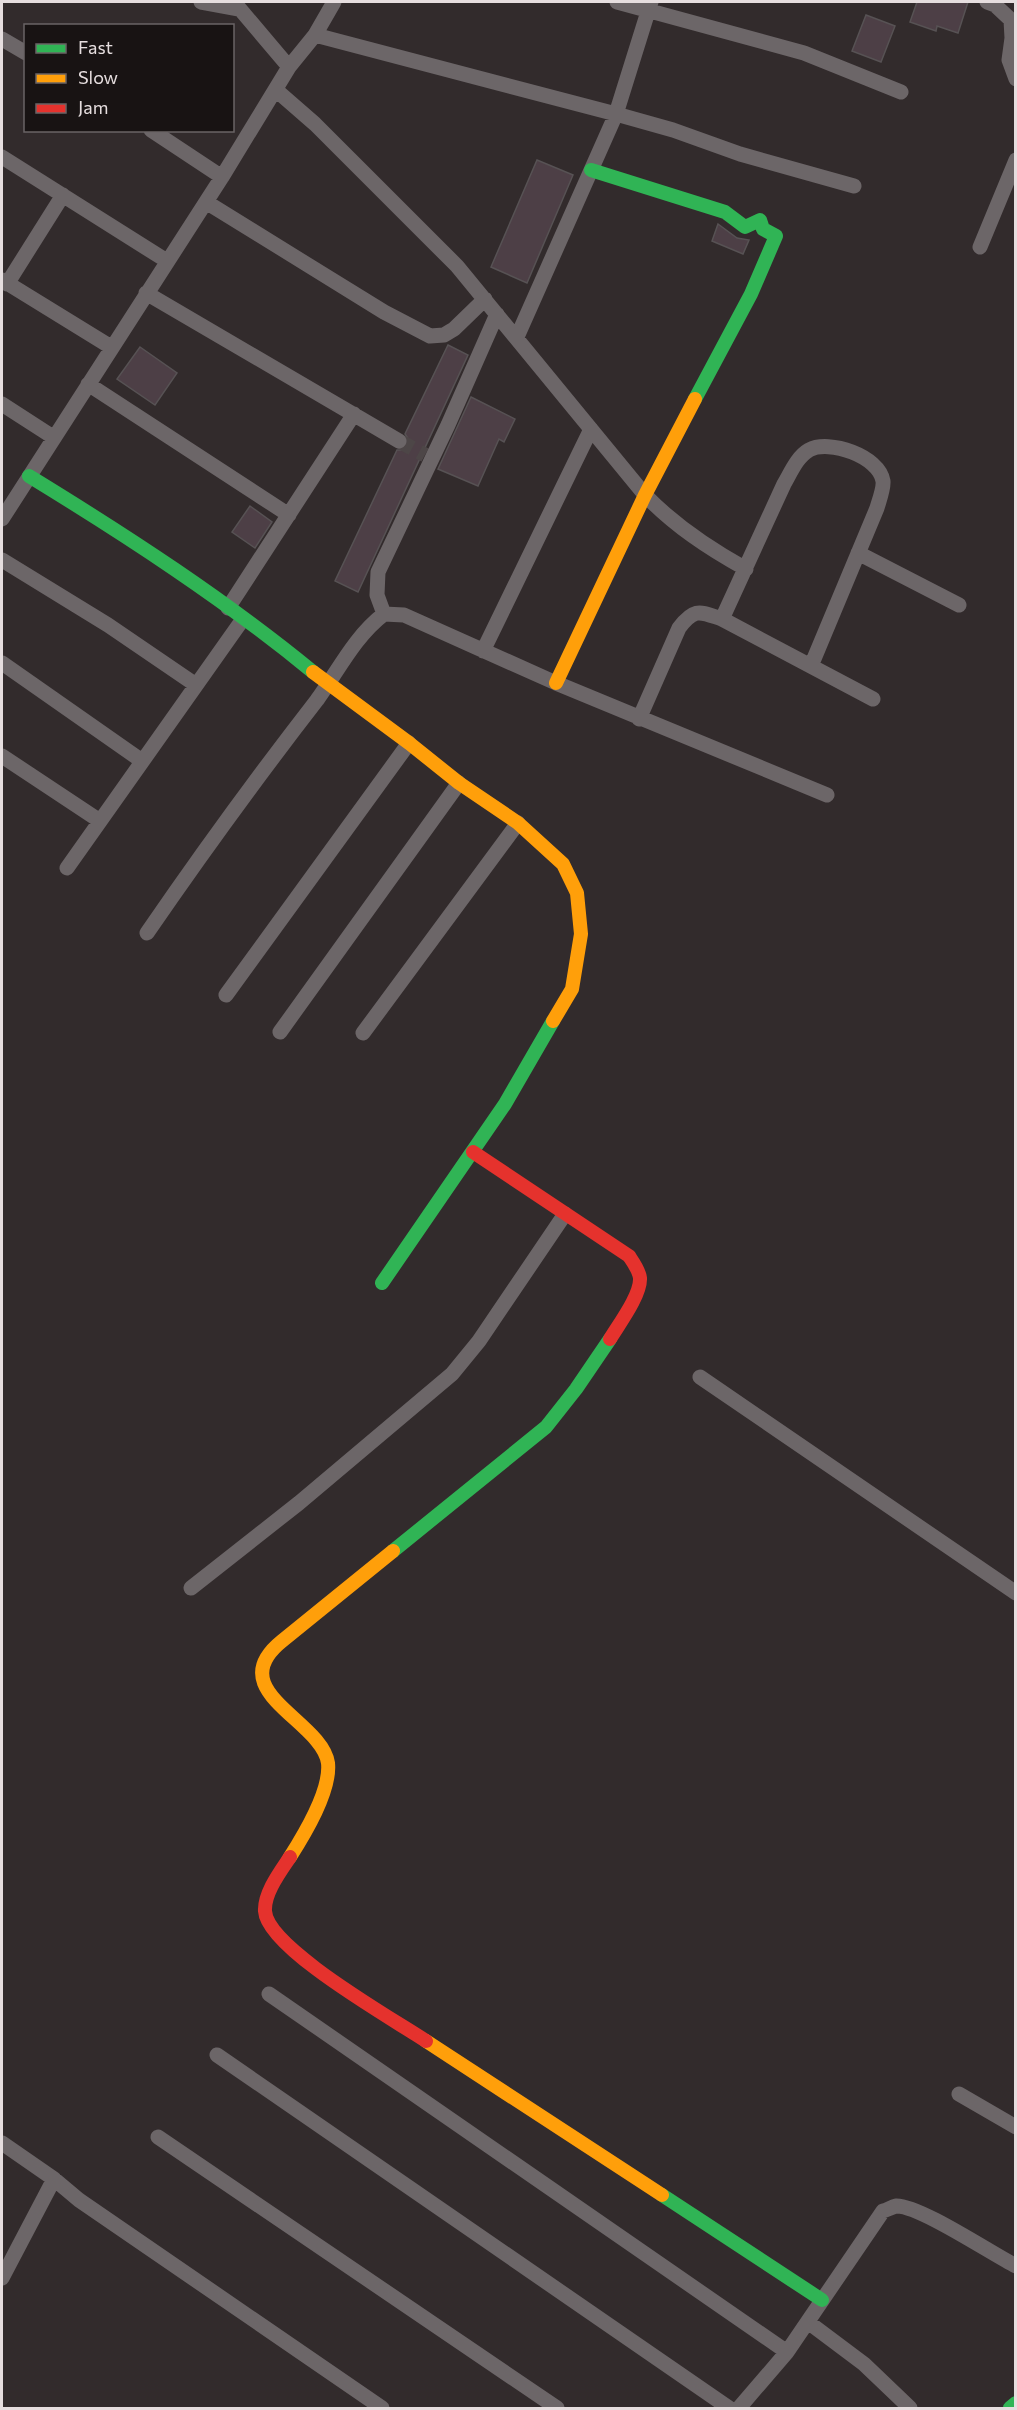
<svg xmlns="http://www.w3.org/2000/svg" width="1017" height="2410" font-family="Commissioner,sans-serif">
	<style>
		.building { fill: #4d3f46; stroke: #575254; stroke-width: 1.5 }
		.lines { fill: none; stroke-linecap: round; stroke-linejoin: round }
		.street-tunnel { stroke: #4d4647; stroke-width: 15; stroke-dasharray: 15 8; stroke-linecap: butt }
		.street { stroke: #6c6668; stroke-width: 15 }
		.fast { stroke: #30b455; stroke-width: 14 }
		.slow { stroke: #ff9f0a; stroke-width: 14 }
		.jam { stroke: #e5322d; stroke-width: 14 }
	</style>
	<rect width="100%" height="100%" fill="#322b2c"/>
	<path class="building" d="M917,2H968L958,33L937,26L936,31L910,22Z
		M866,15L895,26L881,62L852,51Z
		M537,160L573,175L527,283L491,267Z
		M718,224L737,238L749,240L743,254L712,241Z
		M448,345L468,355L358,592L335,581L397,450H403L408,445L409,440L405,434Z
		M140,347L177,373L155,405L117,379Z
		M471,397L515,419L504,442L499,439L478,486L438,469Z
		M250,506L272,522L255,548L232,532Z"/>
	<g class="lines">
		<path class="street-tunnel" d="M399,441L425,455"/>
		<path class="street" d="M201,2L239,9
			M234,2L289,67
			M617,2L804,53L901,92
			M987,2L995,5L1011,20L1012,38L1009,60L1016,79
			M315,35L616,114L673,130L740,154L854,186
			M2,39L26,53
			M276,90L315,124L457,266L645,495C675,526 708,548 746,569
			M151,130L222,177
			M2,157L167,261
			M206,202L384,312L430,336L444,335L454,329L485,299
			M980,247L1016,160
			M2,280L111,347
			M7,284L63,195
			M146,293L399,441
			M517,337L616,114L651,2
			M88,384L289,515
			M2,404L53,437
			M2,519L222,177L289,67L315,35L334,2
			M858,553L959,605
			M2,560L108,625L196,685
			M228,608L354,414
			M384,614L377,595L378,572L448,425L497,314
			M722,619L784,484C791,472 797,457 809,450C829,439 879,456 883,481C884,488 879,501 877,508L811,666
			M483,651L591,429
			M2,663L142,761
			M639,719L679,628C695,607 700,612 722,619L873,699
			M2,756L100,821
			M67,868L243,619
			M147,933C202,853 258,776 317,700C338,671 355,636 384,614L404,615L556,683L827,795
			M226,995L409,743
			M280,1032L459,783
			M363,1033L518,823
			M700,1377L1016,1593
			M191,1588L299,1503L452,1374L479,1341L565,1214
			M269,1994L787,2352
			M217,2055L729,2408
			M959,2094L1016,2127
			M158,2137L557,2408
			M2,2143L54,2179L79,2200L382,2408
			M2,2278L54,2179
			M808,2322L864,2364L910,2408
			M739,2408L787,2352L883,2211C887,2210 892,2207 896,2206C919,2205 992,2254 1016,2266"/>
		<path class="fast" d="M591,170L725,212L745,227L760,220L763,229L776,236L751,294L695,399
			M29,476C127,536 224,599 313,672
			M382,1283L505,1104L553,1021
			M393,1551L546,1427L576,1389L610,1339
			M662,2195L822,2300
			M1010,2408L1016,2403"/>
		<path class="slow" d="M313,672L409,743L459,783L518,823L563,864L577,893L581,934L572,989L553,1021
			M556,683L645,495L695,399
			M290,1857C304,1835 331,1791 328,1763C322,1720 220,1691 282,1641L393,1551
			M426,2041L662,2195"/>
		<path class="jam" d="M473,1152L629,1256C633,1262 639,1270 640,1278C641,1295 619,1324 610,1339
			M290,1857C280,1872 264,1893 265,1911C267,1948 393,2019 426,2041"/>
	</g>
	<rect width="1017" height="2410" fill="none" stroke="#e6dedf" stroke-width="6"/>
	<rect x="24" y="24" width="210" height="108" fill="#181313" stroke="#6a6465" stroke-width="1.5"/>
	<rect x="36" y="44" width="30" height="9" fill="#30b455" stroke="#6a6465" stroke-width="1.5"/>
	<text x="78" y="54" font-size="18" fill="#e6dedf">Fast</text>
	<rect x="36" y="74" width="30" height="9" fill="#ff9f0a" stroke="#6a6465" stroke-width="1.5"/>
	<text x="78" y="84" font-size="18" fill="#e6dedf">Slow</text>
	<rect x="36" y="104" width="30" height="9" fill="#e5322d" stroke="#6a6465" stroke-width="1.5"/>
	<text x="78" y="114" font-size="18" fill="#e6dedf">Jam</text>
</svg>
